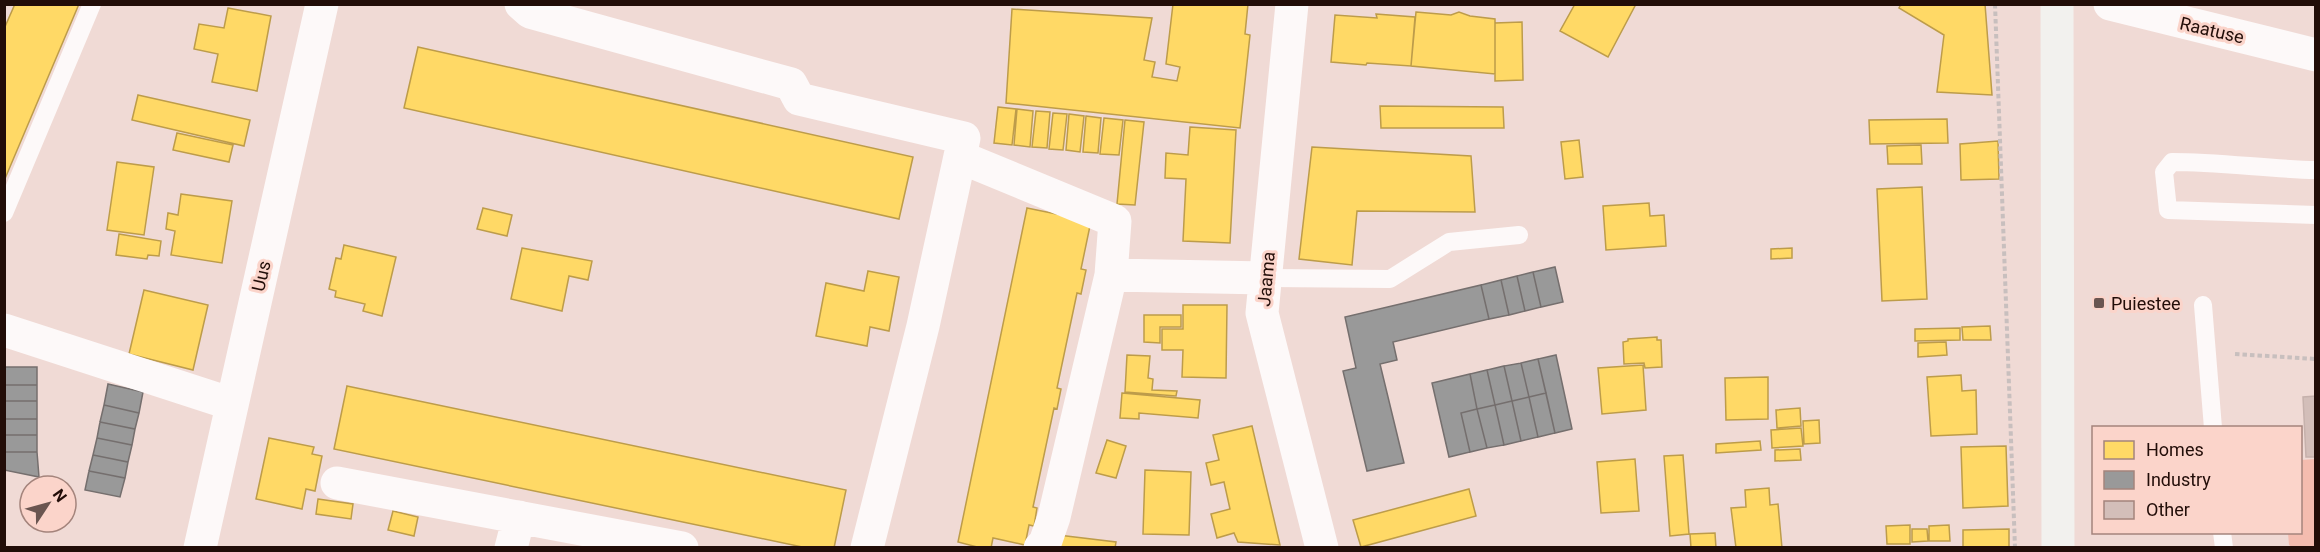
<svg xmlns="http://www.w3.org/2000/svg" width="2320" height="552" font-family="Roboto,sans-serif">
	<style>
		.green { fill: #f4bcaf }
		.homes { fill: #ffd966; stroke: #bd9c4a; stroke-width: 1.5 }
		.industry { fill: #999; stroke: #756f6e; stroke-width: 1.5 }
		.building { fill: #d3beb9; stroke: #c6b1ac; stroke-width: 1.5 }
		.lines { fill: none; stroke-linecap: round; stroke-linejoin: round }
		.path { stroke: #c8bfbe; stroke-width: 4; stroke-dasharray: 4.5 3; stroke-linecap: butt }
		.lane { stroke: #fdf9f9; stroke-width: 18 }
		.street { stroke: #fdf9f9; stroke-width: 33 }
		.secondary { stroke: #f2f1ee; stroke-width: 33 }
		.poi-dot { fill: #6a5550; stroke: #fbd4ca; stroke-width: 2 }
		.labels { text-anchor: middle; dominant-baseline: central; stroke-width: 6; stroke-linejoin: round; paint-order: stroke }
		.street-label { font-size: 18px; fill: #220d08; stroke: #fbd4ca }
		.poi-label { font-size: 18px; fill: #220d08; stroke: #fbd4ca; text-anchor: start }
	</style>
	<rect width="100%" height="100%" fill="#f0dad5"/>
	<path class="green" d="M2315,459V547H2292L2289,545L2288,533L2300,532L2301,460Z"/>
	<path class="homes" d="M15,4H79L4,181V29Z
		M1173,4H1248L1245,34L1250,35L1240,128L1006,103L1012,9L1152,18L1144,60L1155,62L1152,77L1177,81L1180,67L1166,64Z
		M1575,4H1636L1608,57L1560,31Z
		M1901,4H1985L1992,95L1937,92L1944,35L1899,8Z
		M228,8L271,16L257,91L212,82L218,54L194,49L199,24L224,28Z
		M1416,12L1451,15L1459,12L1470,16L1495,19V74L1411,66Z
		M1376,14L1415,17L1411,66L1367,63L1366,65L1331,62L1335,15L1377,18Z
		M1522,22L1523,80L1495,81V23Z
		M418,47L913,157L899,219L404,108Z
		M138,95L250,120L244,146L132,120Z
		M1380,106L1503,107L1504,128H1381Z
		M998,107L1016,109L1012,145L994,143Z
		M1017,109L1033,111L1030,147L1014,145Z
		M1036,111L1050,112L1047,148L1032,147Z
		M1053,113L1067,114L1063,150L1049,149Z
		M1069,114L1084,116L1080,152L1066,150Z
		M1086,116L1101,118L1098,153L1083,152Z
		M1104,118L1123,120L1119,155L1100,154Z
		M1947,119L1948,143L1870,144L1869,120Z
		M1125,120L1144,122L1135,205L1117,204Z
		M1190,127L1236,130L1230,243L1183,241L1186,179L1165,178L1166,153L1188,155Z
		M177,133L233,145L229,162L173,150Z
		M1579,140L1583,177L1565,179L1561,142Z
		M1998,141L1999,179L1961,180L1960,144Z
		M1921,145L1922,164H1888L1887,146Z
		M1312,147L1471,156L1475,212L1357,211L1352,265L1299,259Z
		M117,162L154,167L144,235L107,230Z
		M1922,187L1927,299L1882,301L1877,189Z
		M181,194L232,201L222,263L171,255L175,231L166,229L168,213L178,215Z
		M1649,203L1650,216L1664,215L1666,246L1606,250L1603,206Z
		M483,208L512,215L507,236L477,229Z
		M1027,208L1091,221L1081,269L1086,270L1081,294L1077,293L1057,388L1061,389L1057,409L1054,408L1033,507L1037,508L1034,526L1029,525L1025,545L993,538L991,548H981L958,542Z
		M119,234L161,241L159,256L148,255L147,259L116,255Z
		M344,245L396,257L382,316L363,311L365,304L335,297L336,291L329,289L336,258L341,259Z
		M522,248L592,261L588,280L569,276L562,311L511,299Z
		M1792,248V258L1771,259V249Z
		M868,271L899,277L889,331L870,327L867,346L816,336L826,283L864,291Z
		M144,290L208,305L193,370L129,354Z
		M1183,305H1227L1226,378L1182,377L1183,350H1162V329H1183Z
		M1144,315H1181V327H1160V343L1144,342Z
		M1990,326L1991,340H1963L1962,327Z
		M1960,328V340L1915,341V329Z
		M1657,337V340H1661L1662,367L1645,368L1644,363L1624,364L1623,342L1628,341V339Z
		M1946,342L1947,355L1918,357V343Z
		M1127,355L1150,356L1148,378L1153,379L1152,390L1177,391L1176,396L1125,392Z
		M1643,365L1646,410L1602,414L1598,368Z
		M1961,375L1962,391L1976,390L1977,434L1931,436L1927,377Z
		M1768,377V419L1726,420L1725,378Z
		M347,386L846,490L834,548H807L334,449Z
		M1122,393L1200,400L1198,418L1139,413V419L1120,418Z
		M1800,408L1801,426L1777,428L1776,410Z
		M1819,420L1820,443L1804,444L1803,421Z
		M1252,426L1280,545L1238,542L1234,533L1217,538L1211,514L1230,509L1224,482L1211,485L1206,463L1219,460L1213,435Z
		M1801,428L1803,446L1772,448L1771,430Z
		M269,438L314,447L312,454L322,456L315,491L306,489L302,509L256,499Z
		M1107,440L1126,446L1116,478L1096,473Z
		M1760,441L1761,450L1716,453V444Z
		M2006,446L2008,506L1963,508L1961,447Z
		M1800,449L1801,460L1775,461V450Z
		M1683,455L1689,534L1670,536L1664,456Z
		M1635,459L1639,511L1601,513L1597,462Z
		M1145,470L1191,472L1189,535L1143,534Z
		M1769,488L1770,505L1778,504L1782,548H1736L1731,508L1746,507L1745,490Z
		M1469,489L1476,516L1361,547L1353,520Z
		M318,499L353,504L351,519L316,514Z
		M393,511L418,517L414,536L388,530Z
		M1910,525V544H1887L1886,526Z
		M1949,525L1950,541H1929V526Z
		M1912,529H1927L1928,541L1912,542Z
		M2009,529V548H1963V530Z
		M1715,533L1716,548H1691L1690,534Z
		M1058,535L1116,542L1115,548H1056Z"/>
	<path class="industry" d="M1555,267L1563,302L1541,307L1533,272Z
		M1533,272L1541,307L1525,311L1517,276Z
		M1517,276L1525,311L1509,315L1501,280Z
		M1501,280L1509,315L1489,319L1481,285Z
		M1481,285L1489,319L1393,342L1397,360L1380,364L1404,463L1367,471L1343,371L1356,368L1345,317Z
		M1556,355L1572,429L1555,433L1538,359Z
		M1538,359L1546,393L1529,397L1521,363Z
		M1521,363L1529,397L1512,401L1504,366Z
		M1504,366L1512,401L1495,405L1487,370Z
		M4,367H37V385H4Z
		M1487,370L1495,405L1477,409L1470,374Z
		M1470,374L1477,409L1461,413L1470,452L1449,457L1432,383Z
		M108,384L143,392L139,413L104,405Z
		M4,385H37V401H4Z
		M1546,393L1555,433L1538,437L1529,397Z
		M1529,397L1538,437L1521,441L1512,401Z
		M4,401H37V419H4Z
		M1512,401L1521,441L1504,445L1495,405Z
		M104,405L139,413L135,429L100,422Z
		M1495,405L1504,445L1487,448L1477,409Z
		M1477,409L1487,448L1470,452L1461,413Z
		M4,419H37V435H4Z
		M100,422L135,429L132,445L97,438Z
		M4,435H37V452H4Z
		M97,438L132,445L128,462L93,455Z
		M4,452H37L39,477L4,470Z
		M93,455L128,462L125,478L89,471Z
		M89,471L125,478L120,497L85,490Z"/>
	<path class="building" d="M2316,396V457H2306L2303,397Z"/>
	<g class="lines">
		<path class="path" d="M1995,4L2015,548
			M2235,354L2316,359"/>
		<path class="lane" d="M2316,170C2268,169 2220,162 2172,162L2164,172L2168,210L2316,215
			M4,213L92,4
			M1266,278L1390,279L1449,242L1519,235
			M2203,305L2213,428
			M2222,532L2224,548"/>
		<path class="street" d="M521,4L530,12L791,84L799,99L964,138L923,326L867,548
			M1292,4L1262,313L1322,548
			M2110,4L2316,55
			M960,157L1115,221L1111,275
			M4,330L232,404
			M337,483L682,548
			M200,548L322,4
			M511,548L519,517
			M1040,548L1045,543L1054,517L1111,275L1266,278"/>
		<path class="secondary" d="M2057,4L2058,548"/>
	</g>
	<rect class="poi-dot" x="2093" y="297" width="12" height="12" rx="3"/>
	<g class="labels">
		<g class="street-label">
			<text transform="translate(2212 30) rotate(13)">Raatuse</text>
			<text transform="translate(261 276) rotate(-77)">Uus</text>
			<text transform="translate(1266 279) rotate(-85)">Jaama</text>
		</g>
		<g class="poi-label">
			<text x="2111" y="303">Puiestee</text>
		</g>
	</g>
	<rect width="2320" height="552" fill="none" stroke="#220d08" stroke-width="12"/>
	<rect x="2092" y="426" width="210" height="108" fill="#fbd4ca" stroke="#a4847c" stroke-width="1.5"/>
	<rect x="2104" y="441" width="30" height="18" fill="#ffd966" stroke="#a4847c" stroke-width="1.5"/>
	<text x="2146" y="456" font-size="18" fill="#220d08">Homes</text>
	<rect x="2104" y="471" width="30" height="18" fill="#999999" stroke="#a4847c" stroke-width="1.5"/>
	<text x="2146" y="486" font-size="18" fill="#220d08">Industry</text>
	<rect x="2104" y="501" width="30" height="18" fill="#d3beb9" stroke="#a4847c" stroke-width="1.5"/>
	<text x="2146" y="516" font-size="18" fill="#220d08">Other</text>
	<g transform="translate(48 504) rotate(54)"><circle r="28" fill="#fbd4ca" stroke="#a4847c" stroke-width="1.5"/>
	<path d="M0-4.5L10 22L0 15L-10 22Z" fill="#6a5550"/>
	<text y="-9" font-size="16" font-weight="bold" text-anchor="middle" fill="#220d08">N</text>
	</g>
</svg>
